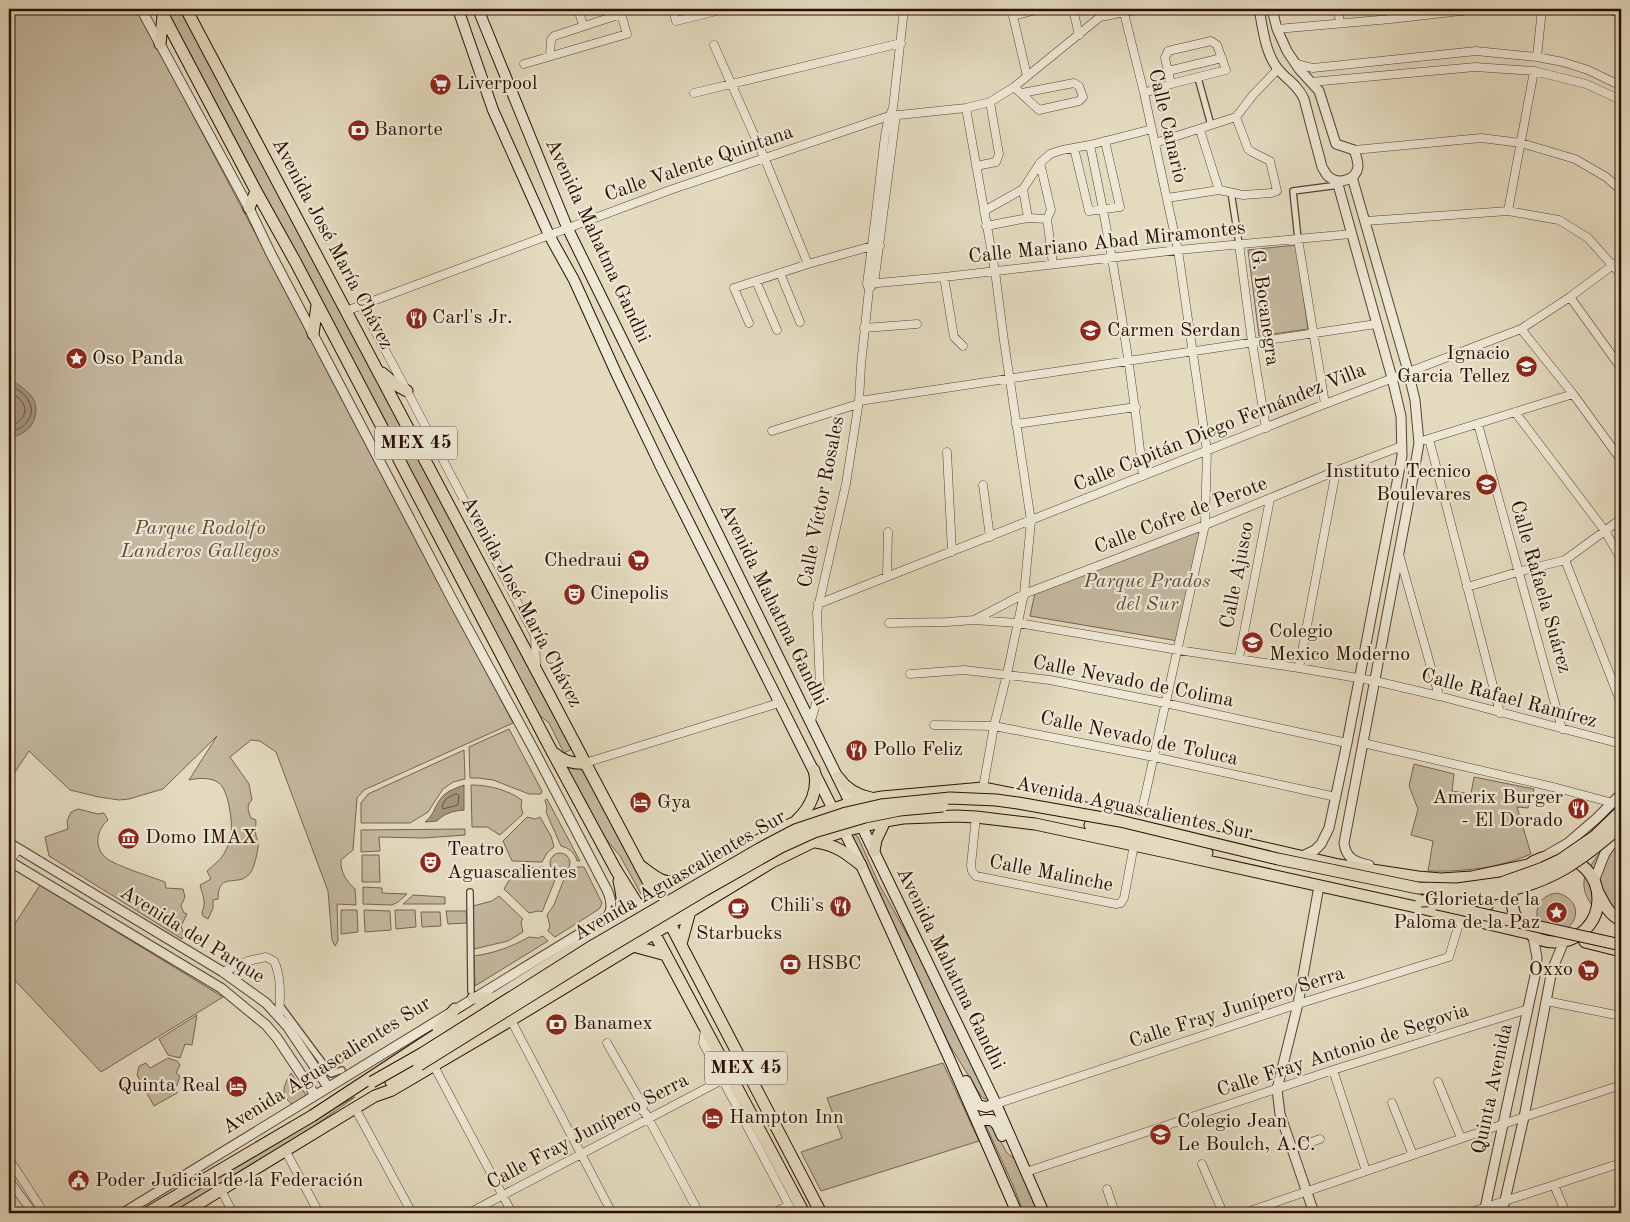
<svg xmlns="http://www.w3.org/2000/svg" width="1630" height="1222" font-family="'Old Standard TT',serif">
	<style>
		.green { fill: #c4b89f; stroke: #776350 }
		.water { fill: #a5957e; stroke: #745f4c }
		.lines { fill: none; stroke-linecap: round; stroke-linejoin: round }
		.shore { stroke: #68523f; stroke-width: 1 }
		.pedestrian-casing { stroke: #584130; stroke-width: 8 }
		.minor-casing { stroke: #584130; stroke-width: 9 }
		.tertiary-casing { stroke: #584130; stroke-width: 11 }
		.secondary-casing { stroke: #2a0e00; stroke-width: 12 }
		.primary-casing { stroke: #2a0e00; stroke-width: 13 }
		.pedestrian { stroke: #ede8d5; stroke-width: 5.5 }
		.minor { stroke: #ede8d5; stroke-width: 8 }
		.tertiary { stroke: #ede8d5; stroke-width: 9 }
		.secondary { stroke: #ede8d5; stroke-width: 10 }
		.primary { stroke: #e4dbbf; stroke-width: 11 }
		.primary-bridge-casing { stroke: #2a0e00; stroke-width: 13; stroke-linecap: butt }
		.primary-bridge { stroke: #e4dbbf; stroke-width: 11 }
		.labels { text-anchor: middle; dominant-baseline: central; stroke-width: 4.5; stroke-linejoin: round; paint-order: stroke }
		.shield { fill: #ede8d5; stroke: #644f40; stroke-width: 1 }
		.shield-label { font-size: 19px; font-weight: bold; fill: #2a0e00 }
		.poi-label { font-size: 20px; fill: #2a0e00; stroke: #ede8d5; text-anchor: start }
		.street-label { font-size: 20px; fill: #2a0e00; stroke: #ede8d5 }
		.park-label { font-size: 20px; font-style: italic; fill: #604a38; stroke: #ede8d5 }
	</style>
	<rect width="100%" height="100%" fill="#e4dbbf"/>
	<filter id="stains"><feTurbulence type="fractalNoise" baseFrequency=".004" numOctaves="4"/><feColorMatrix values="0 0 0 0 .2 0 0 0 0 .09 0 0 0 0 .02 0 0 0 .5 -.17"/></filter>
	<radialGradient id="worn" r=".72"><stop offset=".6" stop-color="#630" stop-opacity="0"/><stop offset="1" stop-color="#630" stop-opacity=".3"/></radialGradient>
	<path class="green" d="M9,9H137L513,723L364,790L357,798L353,850L341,860C340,872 347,882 355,889L356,905L337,904L338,941L335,946L332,940L328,891L276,752L260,741L251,740L230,757L249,784L252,800C246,805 248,811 251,818L256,820C256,825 255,831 256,836C257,839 258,841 258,844C259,848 254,867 252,870C241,891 218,868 218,899L213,900V908L208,919L203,916L202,912C207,903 202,894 200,885L211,879L207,871C212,866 220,861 224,854C227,848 230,842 231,836C233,824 229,791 219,783C211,777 198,778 189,780L217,736L163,789L129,799L119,800L99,797L70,790L29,751L9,781Z
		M162,9H183L572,749L564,753L549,723L531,708Z
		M1296,245L1308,329L1259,336L1248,250Z
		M1203,529L1178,641L1030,616L1035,593Z
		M509,729L542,791L541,794H529L493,780L478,778H470L469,747Z
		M464,750L465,779L453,782L443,789L428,812L410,823H361V803L368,794Z
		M1414,764L1454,774L1452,791L1471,794L1474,777L1534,789L1528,808L1517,807L1531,854C1499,868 1462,872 1428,871L1433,841L1411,835L1418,809L1409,786Z
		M562,767H585L648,889L641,894L620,856L592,822Z
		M471,785C489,785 508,790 522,800L521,806L523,814L500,835L487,827H472Z
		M547,799L580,861H577C575,853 569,848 561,846L546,812L547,808L545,800Z
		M78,809L98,814L104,813L108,820C97,829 93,847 106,858C116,866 152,877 165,882L166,888L183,889L185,897L181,906L184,913L187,914L181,926L184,935L182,939L49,856L45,837L68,829L67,821L71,812Z
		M527,817L535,819L540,817L551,836L554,847L547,853L542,862L512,861L503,841Z
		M1621,827V914L1596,909C1588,902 1583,892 1584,881C1585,869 1612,836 1621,827Z
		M465,829V835L423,838L379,837L380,851L361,852V830Z
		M854,834L858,837L879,884L918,954L989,1097L987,1099L983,1098L981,1096L949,1044L911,969L850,835Z
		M550 863a10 10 0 1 1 20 0a10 10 0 1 1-20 0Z
		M362,855H379L380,882H362Z
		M544,867C545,875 548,878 555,880L542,912L538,911L529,913L504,889L512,875L513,869Z
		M577,867H584L602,903L600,908L596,911L555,937L548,931L550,926L547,915L554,905L564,879L575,872Z
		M40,885L223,997L101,1072L9,974V933Z
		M363,887L382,888V893L407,894L398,902L392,905L363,904Z
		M1557,893C1578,898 1582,918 1565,930L1540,925C1532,910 1540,895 1557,893Z
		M413,895L445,897V904H403Z
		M499,896L523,919L521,922L523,932L508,941L474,949L473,906L492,901Z
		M341,910H357L358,932L341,934Z
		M364,910L390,911L391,930L365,932Z
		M395,910H415L416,927L396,929Z
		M446,911H466L467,923L448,924Z
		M421,912H440L441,926L422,927Z
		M543,936L548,941L475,986L474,956C495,953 511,947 529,937L538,938Z
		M197,1015L192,1045L185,1044L180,1058L168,1055L159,1039Z
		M168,1058L177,1061L180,1065L176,1073L180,1076L176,1088L177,1093L154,1106L137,1075L139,1066L146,1063L150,1068Z
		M943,1063L979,1141L821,1191L801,1152L842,1138L827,1098Z
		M291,1073L306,1095L292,1105C280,1092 283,1087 291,1073Z
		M355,1097L296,1139L175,1213H157L292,1131Z
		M991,1124L1007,1153L1017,1161L1038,1213H1024L1012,1183L986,1126Z"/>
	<path class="water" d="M9,376C18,388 35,391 36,409C36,415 34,422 30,427C24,433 17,437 9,437Z
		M464,785V810C453,811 445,813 437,821L425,822C435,814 434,806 442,797C447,791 456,788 464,785Z"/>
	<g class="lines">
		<path class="shore" d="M9,384C16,388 24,393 28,400C38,415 24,430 9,432
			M9,392C13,394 19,397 22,402C30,413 20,424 9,426
			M456,794L459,795L458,805L443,809L442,806L446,799Z"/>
		<defs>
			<path id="pedestrian" d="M1198,78L1211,125
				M1231,192L1239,244
				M1298,239L1293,191L1339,185
				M470,892L471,991
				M279,1004L331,1074L342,1070"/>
			<path id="minor" d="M578,9L583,25
				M673,9L676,21L725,9
				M1073,9L1079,35
				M1123,9L1144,93L1178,250L1207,451L1205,525L1140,819
				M1338,9L1340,23
				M1390,9L1391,19
				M1608,9L1621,14
				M1277,29L1391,19L1478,9
				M714,45L764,157L808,264
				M1537,57L1542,9
				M1295,63L1304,66L1313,68L1476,51L1537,57L1563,62L1588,70L1621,86
				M524,64L627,34L621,14L554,36L551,40L550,56
				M1168,71L1222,58
				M1027,76L1013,16L1040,9
				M1311,82L1475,67L1534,71L1586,84L1621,100
				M1014,87L1039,110L1079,101L1083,97L1079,86L1074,83L1022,93
				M694,93L901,43
				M1144,93L1171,84L1226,70L1217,45L1211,41L1168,51L1165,58L1171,84
				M966,108L995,271L1004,341L1031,521L1024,594L1007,674L994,726L983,788
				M1236,117L1253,95L1278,69
				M1200,130L1219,190
				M1155,143L1236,117
				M1090,145C1113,254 1131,365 1143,476
				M1074,148L1089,211L1120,207L1105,141
				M1354,150L1481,138L1521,143L1575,159L1606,177L1621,190
				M1040,163L1051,210L1047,219L1053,264
				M976,166L996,162L999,154L990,102
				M1023,189L1028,218
				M1167,198L1219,190L1243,195L1271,193L1277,191L1270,161L1252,152L1248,149L1236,117
				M984,211L1023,189L1040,163L1050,154L1062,150L1090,145L1152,129
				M1508,211L1534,71
				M1366,221L1508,211L1559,220L1588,238L1621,275
				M986,226L1028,218L1047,219
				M1298,239L1325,404
				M1239,244L1252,342L1266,428
				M780,273L800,322
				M944,277L954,337L963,346
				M756,281L777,330
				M867,284L944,277L1178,250L1351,234
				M872,286L874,284L896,115
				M1570,297L1621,368
				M361,305L407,391L535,636L536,665
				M346,311L670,190L889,116L966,108L990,102L1014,87L1100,17L1140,9
				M749,323L734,288L808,264L872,246H880
				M864,328L917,324
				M1521,329L1573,394L1621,460
				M859,401L1376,324
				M1515,412L1605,531L1621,559
				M1016,424L1136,407
				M1478,424L1562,729
				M772,431L858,404
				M1429,439L1500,713
				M1425,440L1573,394
				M947,452L952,552
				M983,485L990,537
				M1399,554L1439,696
				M1565,560L1621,703
				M887,576L888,532
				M1467,587L1518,572L1565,560L1621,519
				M818,604L1325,404L1521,329L1570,297L1621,259
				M976,619L1024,594L1205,525L1336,471L1402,446
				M889,623L947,622L974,620L1018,623L1178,650L1299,668L1375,681L1439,696L1621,744
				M1239,658L1270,499
				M1299,668L1336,471
				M910,674L964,670L1050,680L1165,703L1347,743
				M811,721L820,689L817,612L846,484L859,401L861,365L869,289L867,284C872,245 877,207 881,169C884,149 884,126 893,108L904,9
				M934,725L994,726L1154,757L1336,797
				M1363,743L1557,788L1613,803
				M585,763L779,703
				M976,817L971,865L972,871L976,876L1116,904L1121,903L1124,898L1134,845
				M10,861L18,849
				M223,972L248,961L266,957L274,961C282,978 280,998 279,1016
				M1546,1001L1621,1016
				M511,1020L612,1213
				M705,1029L703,1043L793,1213
				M607,1043L642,1104L644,1105
				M434,1066L512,1213
				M1333,1070L1366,1171
				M1438,1082L1461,1138
				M1392,1103L1413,1155
				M642,1104L643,1111L646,1114L699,1213
				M996,1104L1298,1004L1449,957L1461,917
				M355,1108L412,1213
				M1292,1149L1320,1139
				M285,1150L319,1213
				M9,1159L44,1213
				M1202,1164L1223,1213
				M1026,1172L1333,1070L1528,1009
				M9,1180L33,1213
				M1554,1185L1566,1213
				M1107,1189L1115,1213
				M221,1190L233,1213
				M469,1213L722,1080
				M774,1213L789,1205
				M1244,1213L1524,1117L1621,1085
				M1468,1213L1621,1163"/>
			<path id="tertiary" d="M1259,9C1263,29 1265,53 1278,69C1288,81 1297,84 1304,99L1322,167C1324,170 1326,175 1329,177C1339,185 1356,180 1358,167C1358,161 1356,155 1354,150L1336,144L1319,91L1299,69L1287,51L1277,29L1272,9
				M1352,177L1408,371L1415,400L1419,443L1411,489L1344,843C1346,859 1356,862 1369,865
				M9,843L223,972L266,1003L287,1026L328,1087
				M1302,856L1315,850L1321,844L1329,828L1347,743L1402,456L1401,416L1392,378L1337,181
				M1542,858L1568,843L1597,818L1621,794
				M9,861L221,988L266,1025L277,1038L315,1095
				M1594,881L1605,853L1621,831
				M123,1213L607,917C614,909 611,899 607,890L535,752L453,601L271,254L249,208L141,9
				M1314,1213L1280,1114L1277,1089L1298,1004L1319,886
				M1484,1213L1536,971L1537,957L1533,937
				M1502,1213L1524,1117L1551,975L1555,963L1564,941"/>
			<path id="secondary" d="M458,9L493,110L549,235L574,280L617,375L662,469L861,865L949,1058L1017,1213
				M478,9L567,227L867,837L996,1104L1044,1213
				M966,1081L978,1105L986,1107L996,1104
				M977,1122L985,1120H992L997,1125L1002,1136"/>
			<path id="primary" d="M160,9L256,191L296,263L548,744L616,870L643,913
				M186,9C344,307 504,604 660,904
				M160,44L163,16
				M249,208L256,191
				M313,334L317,305
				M382,373L396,385L407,391
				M554,753C563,761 573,764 585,763
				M838,777C846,789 856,795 871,798
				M797,820C811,807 819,789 814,770
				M1090,825L1207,853
				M816,842C836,845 846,853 861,865
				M874,851L876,840L885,821
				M1512 899a43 43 0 1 1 86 0a43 43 0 1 1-86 0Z
				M642,867C655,877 664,885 681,881
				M1599,894C1604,904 1610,916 1621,920
				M1472,915C1487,912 1494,900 1486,887
				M667,918L821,1213
				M613,922C625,907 623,898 619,881
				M651,927L804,1213
				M1585,942L1621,951
				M681,944L690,911
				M633,946L666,955
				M473,998H494
				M438,1029L455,1009
				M391,1082L419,1065
				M177,1180L197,1183
				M147,1213L312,1116L431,1038L656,897L747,846L793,823L851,803L882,797L983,788L1116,814L1339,865L1418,877L1441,879L1472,877L1528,865
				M183,1213L355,1108L375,1096L392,1090L511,1020L772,862L815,841L844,831L885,821L903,818L956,816L976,817L1035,824L1171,853L1416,907L1528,933"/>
		</defs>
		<use href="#pedestrian" class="pedestrian-casing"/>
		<use href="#minor" class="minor-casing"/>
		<use href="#tertiary" class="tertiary-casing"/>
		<use href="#secondary" class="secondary-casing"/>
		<use href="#primary" class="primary-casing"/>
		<use href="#pedestrian" class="pedestrian"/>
		<use href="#minor" class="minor"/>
		<use href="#tertiary" class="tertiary"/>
		<use href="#secondary" class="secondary"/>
		<use href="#primary" class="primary"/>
		<defs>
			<path id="primary-bridge" d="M1421,901C1471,899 1522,894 1566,868C1586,856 1604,841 1621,826
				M1437,904L1621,945
				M419,1065L596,955L705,890L781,847L814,832L865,817L900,810L943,806
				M372,1082L423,1053L594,945L759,849L795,830L846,813L881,805L950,798L996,800L1018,803L1120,821L1278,859L1418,888L1457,889L1501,883L1543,868L1560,860L1595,836L1621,811"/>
		</defs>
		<use href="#primary-bridge" class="primary-bridge-casing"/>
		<use href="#primary-bridge" class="primary-bridge"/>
	</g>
	<defs>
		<symbol id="supermarket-disc" viewBox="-11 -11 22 22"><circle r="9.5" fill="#8f2418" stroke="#ede8d5"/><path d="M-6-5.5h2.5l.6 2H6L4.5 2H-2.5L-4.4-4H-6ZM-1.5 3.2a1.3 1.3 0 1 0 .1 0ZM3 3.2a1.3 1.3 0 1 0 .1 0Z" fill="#fff"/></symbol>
		<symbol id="bank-disc" viewBox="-11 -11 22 22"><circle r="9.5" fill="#8f2418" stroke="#ede8d5"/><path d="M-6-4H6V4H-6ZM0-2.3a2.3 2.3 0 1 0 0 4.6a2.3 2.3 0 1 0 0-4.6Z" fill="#fff"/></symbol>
		<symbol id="restaurant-disc" viewBox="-11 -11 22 22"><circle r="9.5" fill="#8f2418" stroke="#ede8d5"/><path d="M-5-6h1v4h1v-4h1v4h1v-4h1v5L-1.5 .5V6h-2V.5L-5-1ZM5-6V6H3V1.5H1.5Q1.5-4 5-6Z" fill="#fff"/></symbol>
		<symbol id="school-disc" viewBox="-11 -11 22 22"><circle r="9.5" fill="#8f2418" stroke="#ede8d5"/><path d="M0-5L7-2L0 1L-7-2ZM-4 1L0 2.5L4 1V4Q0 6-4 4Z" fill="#fff"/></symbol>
		<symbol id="sight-disc" viewBox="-11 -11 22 22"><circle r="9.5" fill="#8f2418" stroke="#ede8d5"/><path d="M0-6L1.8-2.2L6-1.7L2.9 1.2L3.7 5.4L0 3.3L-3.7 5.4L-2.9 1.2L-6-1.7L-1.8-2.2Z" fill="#fff"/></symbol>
		<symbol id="university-disc" viewBox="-11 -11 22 22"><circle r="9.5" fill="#8f2418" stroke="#ede8d5"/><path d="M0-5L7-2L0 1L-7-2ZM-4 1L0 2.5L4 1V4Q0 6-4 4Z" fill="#fff"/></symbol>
		<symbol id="theatre-disc" viewBox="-11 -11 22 22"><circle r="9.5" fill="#8f2418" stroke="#ede8d5"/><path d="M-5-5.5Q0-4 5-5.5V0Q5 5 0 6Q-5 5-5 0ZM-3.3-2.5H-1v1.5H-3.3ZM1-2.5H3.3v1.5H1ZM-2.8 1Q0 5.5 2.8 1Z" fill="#fff"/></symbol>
		<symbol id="hotel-disc" viewBox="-11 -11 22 22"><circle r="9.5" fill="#8f2418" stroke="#ede8d5"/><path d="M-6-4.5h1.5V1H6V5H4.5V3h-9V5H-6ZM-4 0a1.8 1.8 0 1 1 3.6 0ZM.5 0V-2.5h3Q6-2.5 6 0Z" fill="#fff"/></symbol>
		<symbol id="museum-disc" viewBox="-11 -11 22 22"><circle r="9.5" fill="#8f2418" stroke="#ede8d5"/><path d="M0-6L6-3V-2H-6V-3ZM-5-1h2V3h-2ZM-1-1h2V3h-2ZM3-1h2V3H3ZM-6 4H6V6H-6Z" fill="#fff"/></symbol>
		<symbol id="cafe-disc" viewBox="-11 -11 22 22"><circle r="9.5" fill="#8f2418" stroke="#ede8d5"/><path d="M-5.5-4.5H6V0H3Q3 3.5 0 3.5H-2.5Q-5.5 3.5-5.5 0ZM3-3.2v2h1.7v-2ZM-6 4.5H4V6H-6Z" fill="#fff"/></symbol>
		<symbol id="civic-disc" viewBox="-11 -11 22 22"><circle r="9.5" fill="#8f2418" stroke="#ede8d5"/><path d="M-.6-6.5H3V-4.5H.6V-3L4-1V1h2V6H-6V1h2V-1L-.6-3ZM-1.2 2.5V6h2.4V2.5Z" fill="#fff"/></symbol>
	</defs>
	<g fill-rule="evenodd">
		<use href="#supermarket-disc" x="428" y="72" width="25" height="25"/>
		<use href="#bank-disc" x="346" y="118" width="25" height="25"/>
		<use href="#restaurant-disc" x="404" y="306" width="25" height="25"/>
		<use href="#school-disc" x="1078" y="318" width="25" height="25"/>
		<use href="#sight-disc" x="64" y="346" width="25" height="25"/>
		<use href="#school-disc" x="1514" y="354" width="25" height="25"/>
		<use href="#university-disc" x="1474" y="472" width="25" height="25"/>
		<use href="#supermarket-disc" x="626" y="548" width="25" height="25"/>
		<use href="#theatre-disc" x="562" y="582" width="25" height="25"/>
		<use href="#school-disc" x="1240" y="630" width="25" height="25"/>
		<use href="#restaurant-disc" x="844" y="738" width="25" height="25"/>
		<use href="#hotel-disc" x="628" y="790" width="25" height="25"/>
		<use href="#restaurant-disc" x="1566" y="796" width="25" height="25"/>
		<use href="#museum-disc" x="116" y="826" width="25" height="25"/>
		<use href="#theatre-disc" x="418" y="850" width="25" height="25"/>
		<use href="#restaurant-disc" x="828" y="894" width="25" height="25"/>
		<use href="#cafe-disc" x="726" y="896" width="25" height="25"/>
		<use href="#sight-disc" x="1544" y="900" width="25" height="25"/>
		<use href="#bank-disc" x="778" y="952" width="25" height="25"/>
		<use href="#supermarket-disc" x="1576" y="958" width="25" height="25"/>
		<use href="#bank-disc" x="544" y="1012" width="25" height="25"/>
		<use href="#hotel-disc" x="224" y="1074" width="25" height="25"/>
		<use href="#hotel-disc" x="700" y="1106" width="25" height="25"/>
		<use href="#school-disc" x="1148" y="1122" width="25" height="25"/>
		<use href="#civic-disc" x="66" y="1168" width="25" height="25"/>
	</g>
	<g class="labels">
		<g class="shield">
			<rect x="375" y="426.5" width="82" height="33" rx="4"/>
			<rect x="705" y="1051.5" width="82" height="33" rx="4"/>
		</g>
		<g class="shield-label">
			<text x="416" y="443">MEX 45</text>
			<text x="746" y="1068">MEX 45</text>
		</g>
		<g class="poi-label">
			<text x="456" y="84">Liverpool</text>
			<text x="374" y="130">Banorte</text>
			<text x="432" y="318">Carl's Jr.</text>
			<text x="1107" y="331">Carmen Serdan</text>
			<text x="1510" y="354" text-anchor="end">Ignacio<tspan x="1510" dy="23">Garcia Tellez</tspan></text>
			<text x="92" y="359">Oso Panda</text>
			<text x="1471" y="472" text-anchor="end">Instituto Tecnico<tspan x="1471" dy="23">Boulevares</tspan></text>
			<text x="622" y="561" text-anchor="end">Chedraui</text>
			<text x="590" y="594">Cinepolis</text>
			<text x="1269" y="632">Colegio<tspan x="1269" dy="23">Mexico Moderno</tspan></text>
			<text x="873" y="750">Pollo Feliz</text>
			<text x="1563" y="798" text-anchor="end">Amerix Burger<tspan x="1563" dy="23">- El Dorado</tspan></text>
			<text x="657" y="803">Gya</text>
			<text x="145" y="838">Domo IMAX</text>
			<text x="447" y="850">Teatro<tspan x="447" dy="23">Aguascalientes</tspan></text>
			<text x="1540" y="900" text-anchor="end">Glorieta de la<tspan x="1540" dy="23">Paloma de la Paz</tspan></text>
			<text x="824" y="906" text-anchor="end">Chili's</text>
			<text x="739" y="934" text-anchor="middle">Starbucks</text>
			<text x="806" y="964">HSBC</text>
			<text x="1573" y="970" text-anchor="end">Oxxo</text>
			<text x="573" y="1024">Banamex</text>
			<text x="220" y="1086" text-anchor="end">Quinta Real</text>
			<text x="729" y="1118">Hampton Inn</text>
			<text x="1177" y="1122">Colegio Jean<tspan x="1177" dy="23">Le Boulch, A.C.</tspan></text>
			<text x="95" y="1181">Poder Judicial de la Federación</text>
		</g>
		<g class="street-label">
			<text transform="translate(1167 126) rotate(77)">Calle Canario</text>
			<text transform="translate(699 164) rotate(-19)">Calle Valente Quintana</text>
			<text transform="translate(597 241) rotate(65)">Avenida Mahatma Gandhi</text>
			<text transform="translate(1107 243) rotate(-6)">Calle Mariano Abad Miramontes</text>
			<text transform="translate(332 244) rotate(62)">Avenida José María Chávez</text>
			<text transform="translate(1264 308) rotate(82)">G. Bocanegra</text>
			<text transform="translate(1220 428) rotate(-22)">Calle Capitán Diego Fernández Villa</text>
			<text transform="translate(822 502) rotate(-79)">Calle Víctor Rosales</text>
			<text transform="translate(1181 516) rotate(-21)">Calle Cofre de Perote</text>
			<text transform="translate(1238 575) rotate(-79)">Calle Ajusco</text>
			<text transform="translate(1540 587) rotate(74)">Calle Rafaela Suárez</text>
			<text transform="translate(521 602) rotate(62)">Avenida José María Chávez</text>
			<text transform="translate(773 605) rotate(64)">Avenida Mahatma Gandhi</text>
			<text transform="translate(1133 682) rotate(11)">Calle Nevado de Colima</text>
			<text transform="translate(1509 699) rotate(15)">Calle Rafael Ramírez</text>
			<text transform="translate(1139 739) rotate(12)">Calle Nevado de Toluca</text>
			<text transform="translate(1134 809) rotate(12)">Avenida Aguascalientes Sur</text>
			<text transform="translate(1051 874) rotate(11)">Calle Malinche</text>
			<text transform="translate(680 876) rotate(-30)">Avenida Aguascalientes Sur</text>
			<text transform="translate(192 935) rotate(32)">Avenida del Parque</text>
			<text transform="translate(950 969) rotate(64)">Avenida Mahatma Gandhi</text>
			<text transform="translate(1237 1008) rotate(-18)">Calle Fray Junípero Serra</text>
			<text transform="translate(1343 1051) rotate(-18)">Calle Fray Antonio de Segovia</text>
			<text transform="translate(327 1066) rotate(-32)">Avenida Aguascalientes Sur</text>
			<text transform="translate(1493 1089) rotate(-78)">Quinta Avenida</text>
			<text transform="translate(588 1132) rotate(-28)">Calle Fray Junípero Serra</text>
		</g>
		<g class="park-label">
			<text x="200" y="529">Parque Rodolfo<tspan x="200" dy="23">Landeros Gallegos</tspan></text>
			<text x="1147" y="582">Parque Prados<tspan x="1147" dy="23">del Sur</tspan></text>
		</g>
	</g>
	<rect width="1630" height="1222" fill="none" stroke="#e4dbbf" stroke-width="30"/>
	<rect x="10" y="10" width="1610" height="1202" fill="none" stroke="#2a0e00" stroke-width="2.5"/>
	<rect x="15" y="15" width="1600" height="1192" fill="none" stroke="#2a0e00"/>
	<rect width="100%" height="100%" filter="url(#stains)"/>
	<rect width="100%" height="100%" fill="url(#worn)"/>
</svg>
